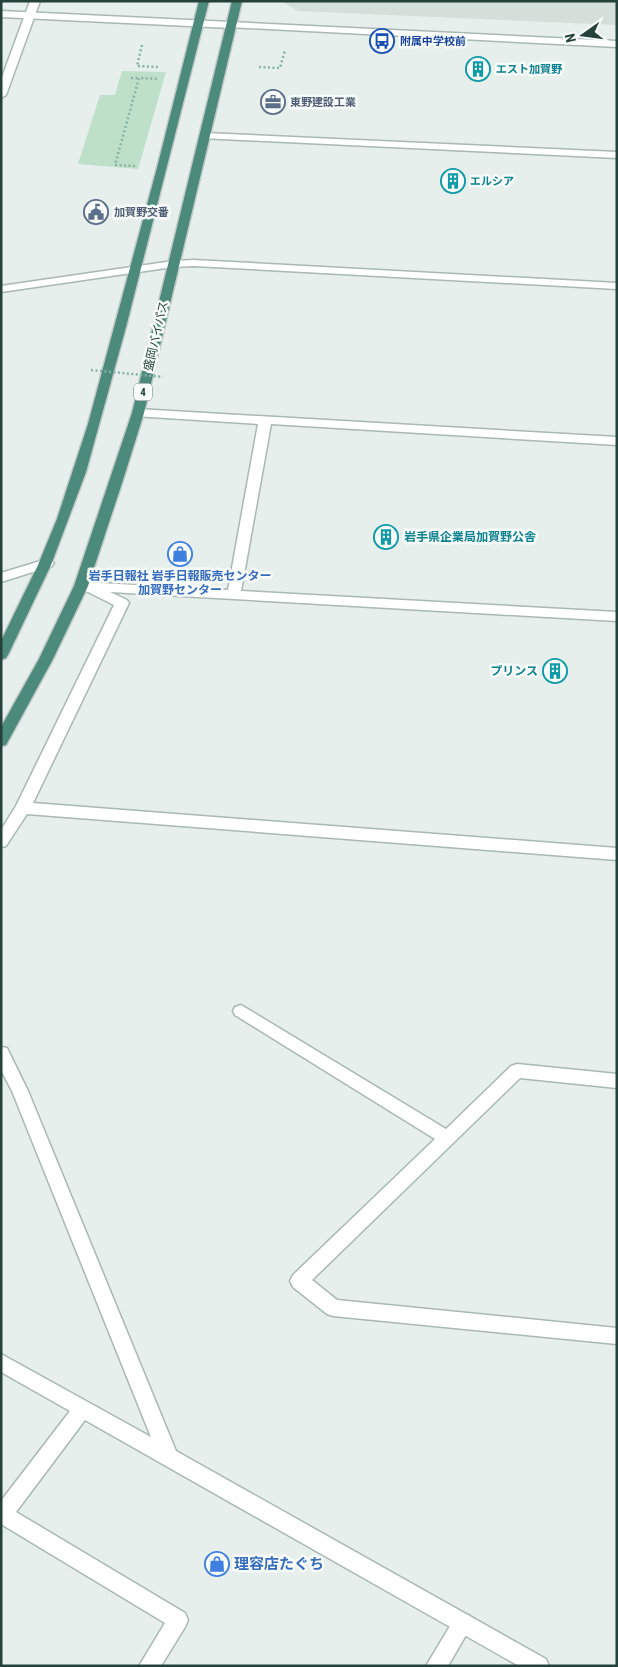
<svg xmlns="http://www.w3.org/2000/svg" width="618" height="1667" font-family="'Roboto Condensed','Noto Sans JP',sans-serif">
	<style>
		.built { fill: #d4dfda }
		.green { fill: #bfe0c8 }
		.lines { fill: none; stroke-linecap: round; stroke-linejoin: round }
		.service-casing { stroke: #a8b8b2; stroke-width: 3 }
		.minor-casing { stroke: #a8b8b2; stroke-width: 3 }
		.tertiary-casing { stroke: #a8b8b2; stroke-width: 3 }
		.trunk-casing { stroke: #c2cac8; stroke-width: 3 }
		.path { stroke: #86b3a5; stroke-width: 2.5; stroke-dasharray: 2 2.5; stroke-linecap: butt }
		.service { fill: #fff; fill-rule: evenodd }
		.minor { fill: #fff; fill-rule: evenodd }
		.tertiary { fill: #fff; fill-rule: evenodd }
		.trunk { fill: #4c8a7c; fill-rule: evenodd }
		.path-bridge { stroke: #86b3a5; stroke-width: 2.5; stroke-dasharray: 2 2.5; stroke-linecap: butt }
		.labels { text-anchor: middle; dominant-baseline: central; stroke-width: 5; stroke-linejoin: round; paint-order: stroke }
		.far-transit-label { font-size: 11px; font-weight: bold; fill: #164399; stroke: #f7fbf9; text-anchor: start }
		.far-culture-label { font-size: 11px; font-weight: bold; fill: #0d838f; stroke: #f7fbf9; text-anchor: start }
		.far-service-label { font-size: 11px; font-weight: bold; fill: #4e5e75; stroke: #f7fbf9; text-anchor: start }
		.shield { fill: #f7fbf9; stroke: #637a73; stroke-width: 1 }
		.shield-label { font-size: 11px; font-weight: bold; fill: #24423a }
		.street-label { font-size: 12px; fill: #24423a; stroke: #f7fbf9 }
		.culture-label { font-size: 12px; font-weight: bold; fill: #0d838f; stroke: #f7fbf9; text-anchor: start }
		.shop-label { font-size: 12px; font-weight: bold; fill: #366cbe; stroke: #f7fbf9 }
		.near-shop-label { font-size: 15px; font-weight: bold; fill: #366cbe; stroke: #f7fbf9; text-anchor: start }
	</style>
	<rect width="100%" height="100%" fill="#e6efeb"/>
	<path class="built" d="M281,1H617V25L298,11Z"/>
	<path class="green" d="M122,71L166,72L138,169L78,164L100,95H115Z"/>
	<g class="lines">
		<defs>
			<path id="service" d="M463,1613L470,1616L473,1623L448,1666H426L456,1616Z"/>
			<path id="minor" d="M30,1H40L6,95L1,98V80Z
				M231,22L617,41V47L228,27L226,25Z
				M205,133L617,152V158L201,138L200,136L201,134Z
				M194,260L617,283V289L194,266L173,267L1,292V286L173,261Z
				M138,409L617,437V445L271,424L241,591L617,612V621L110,592L127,600L129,603L33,803L617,848V860L27,814L6,846L1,847V830L16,806L114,605L86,591L76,589L74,586L76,583L81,582L228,590L258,424L134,416L132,413Z
				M47,559L54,563L52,566L1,582V573Z
				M241,1005L446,1129L511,1066L517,1064L617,1074V1088L520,1078L312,1280L337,1300L617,1328V1344L333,1316L327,1314L293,1287L290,1281L293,1275L435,1139L235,1015L233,1011L235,1007Z
				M1,1047L7,1048L28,1091L176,1451L546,1659L549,1666H519L85,1420L16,1512L185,1613L188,1620L185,1627L161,1666H139L165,1623L1,1524V1501L70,1411L1,1372V1354L151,1437L12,1091L1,1070Z"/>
			<path id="tertiary" d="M1,11L231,22L236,25L231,28L1,17Z"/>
			<path id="trunk" d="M199,1H209L126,327L86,472L51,565L8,655L6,658L1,660V641L38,565L57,519L88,424L158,164Z
				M232,1H242L144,413L123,480L88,586L53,659L6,745L1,746V727L39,659L74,586L132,413Z"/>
		</defs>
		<use href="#service" class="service-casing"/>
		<use href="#minor" class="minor-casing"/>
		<use href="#tertiary" class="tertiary-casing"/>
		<use href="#trunk" class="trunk-casing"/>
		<path class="path" d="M142,45L137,66L158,67
			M259,67L280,68L285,50
			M131,78H139
			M135,166L115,165L139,78L158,79"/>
		<use href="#service" class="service"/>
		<use href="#minor" class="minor"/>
		<use href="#tertiary" class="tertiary"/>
		<use href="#trunk" class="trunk"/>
		<path class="path-bridge" d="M91,370L163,377"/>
	</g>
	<defs>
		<symbol id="bus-ring" viewBox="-11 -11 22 22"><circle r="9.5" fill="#f7fbf9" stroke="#1a4fb4" stroke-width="1.5"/><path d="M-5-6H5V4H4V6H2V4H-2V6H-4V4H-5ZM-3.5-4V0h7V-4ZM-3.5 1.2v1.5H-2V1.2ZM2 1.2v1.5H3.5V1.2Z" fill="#1a4fb4"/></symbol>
		<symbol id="building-ring" viewBox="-11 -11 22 22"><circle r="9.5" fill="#f7fbf9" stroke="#0f9aa8" stroke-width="1.5"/><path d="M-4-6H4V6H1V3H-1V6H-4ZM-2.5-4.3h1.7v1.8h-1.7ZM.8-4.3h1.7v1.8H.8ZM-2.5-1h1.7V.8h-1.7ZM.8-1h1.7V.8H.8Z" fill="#0f9aa8"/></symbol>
		<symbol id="office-ring" viewBox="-11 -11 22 22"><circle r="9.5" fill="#f7fbf9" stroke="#5c6f8a" stroke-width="1.5"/><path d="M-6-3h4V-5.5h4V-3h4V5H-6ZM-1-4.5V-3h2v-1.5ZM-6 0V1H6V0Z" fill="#5c6f8a"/></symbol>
		<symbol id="civic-ring" viewBox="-11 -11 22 22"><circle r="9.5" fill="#f7fbf9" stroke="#5c6f8a" stroke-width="1.5"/><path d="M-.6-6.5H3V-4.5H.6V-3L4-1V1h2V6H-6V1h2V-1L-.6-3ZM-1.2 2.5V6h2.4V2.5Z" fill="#5c6f8a"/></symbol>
		<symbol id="shop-ring" viewBox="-11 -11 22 22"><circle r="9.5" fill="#f7fbf9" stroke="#3f7fe0" stroke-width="1.5"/><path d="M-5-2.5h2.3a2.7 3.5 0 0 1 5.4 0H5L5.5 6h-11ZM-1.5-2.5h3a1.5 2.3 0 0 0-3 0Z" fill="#3f7fe0"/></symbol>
	</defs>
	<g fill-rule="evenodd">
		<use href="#bus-ring" x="368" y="27" width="28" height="28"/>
		<use href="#building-ring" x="464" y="55" width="28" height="28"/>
		<use href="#office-ring" x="259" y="88" width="28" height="28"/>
		<use href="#building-ring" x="439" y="167" width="28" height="28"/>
		<use href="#civic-ring" x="82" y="198" width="28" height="28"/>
		<use href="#building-ring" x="372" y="523" width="28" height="28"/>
		<use href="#shop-ring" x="166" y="540" width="28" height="28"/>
		<use href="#building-ring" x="541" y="657" width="28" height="28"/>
		<use href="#shop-ring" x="203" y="1550" width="28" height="28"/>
	</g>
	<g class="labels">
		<g class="far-transit-label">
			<text x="400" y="41">附属中学校前</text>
		</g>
		<g class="far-culture-label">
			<text x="496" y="69">エスト加賀野</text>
			<text x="470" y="181">エルシア</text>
		</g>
		<g class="far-service-label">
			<text x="290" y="102">東野建設工業</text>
			<text x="114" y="212">加賀野交番</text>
		</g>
		<rect class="shield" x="134" y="383.5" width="18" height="17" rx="4"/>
		<g class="shield-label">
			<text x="143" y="392">4</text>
		</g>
		<g class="street-label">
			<text transform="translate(156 336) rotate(-77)">盛岡バイパス</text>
		</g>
		<g class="culture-label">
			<text x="404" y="537">岩手県企業局加賀野公舎</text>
			<text x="538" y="671" text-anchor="end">プリンス</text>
		</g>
		<g class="shop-label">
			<text x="180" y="576">岩手日報社 岩手日報販売センター<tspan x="180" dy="14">加賀野センター</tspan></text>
		</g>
		<g class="near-shop-label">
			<text x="234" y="1564">理容店たぐち</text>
		</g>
	</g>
	<rect width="618" height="1667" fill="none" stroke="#24423a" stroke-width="5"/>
	<g transform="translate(583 35) rotate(256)" stroke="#f7fbf9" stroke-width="4" paint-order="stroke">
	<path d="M0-4L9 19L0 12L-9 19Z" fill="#24423a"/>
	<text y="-8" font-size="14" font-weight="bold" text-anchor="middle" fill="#24423a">N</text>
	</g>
</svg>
